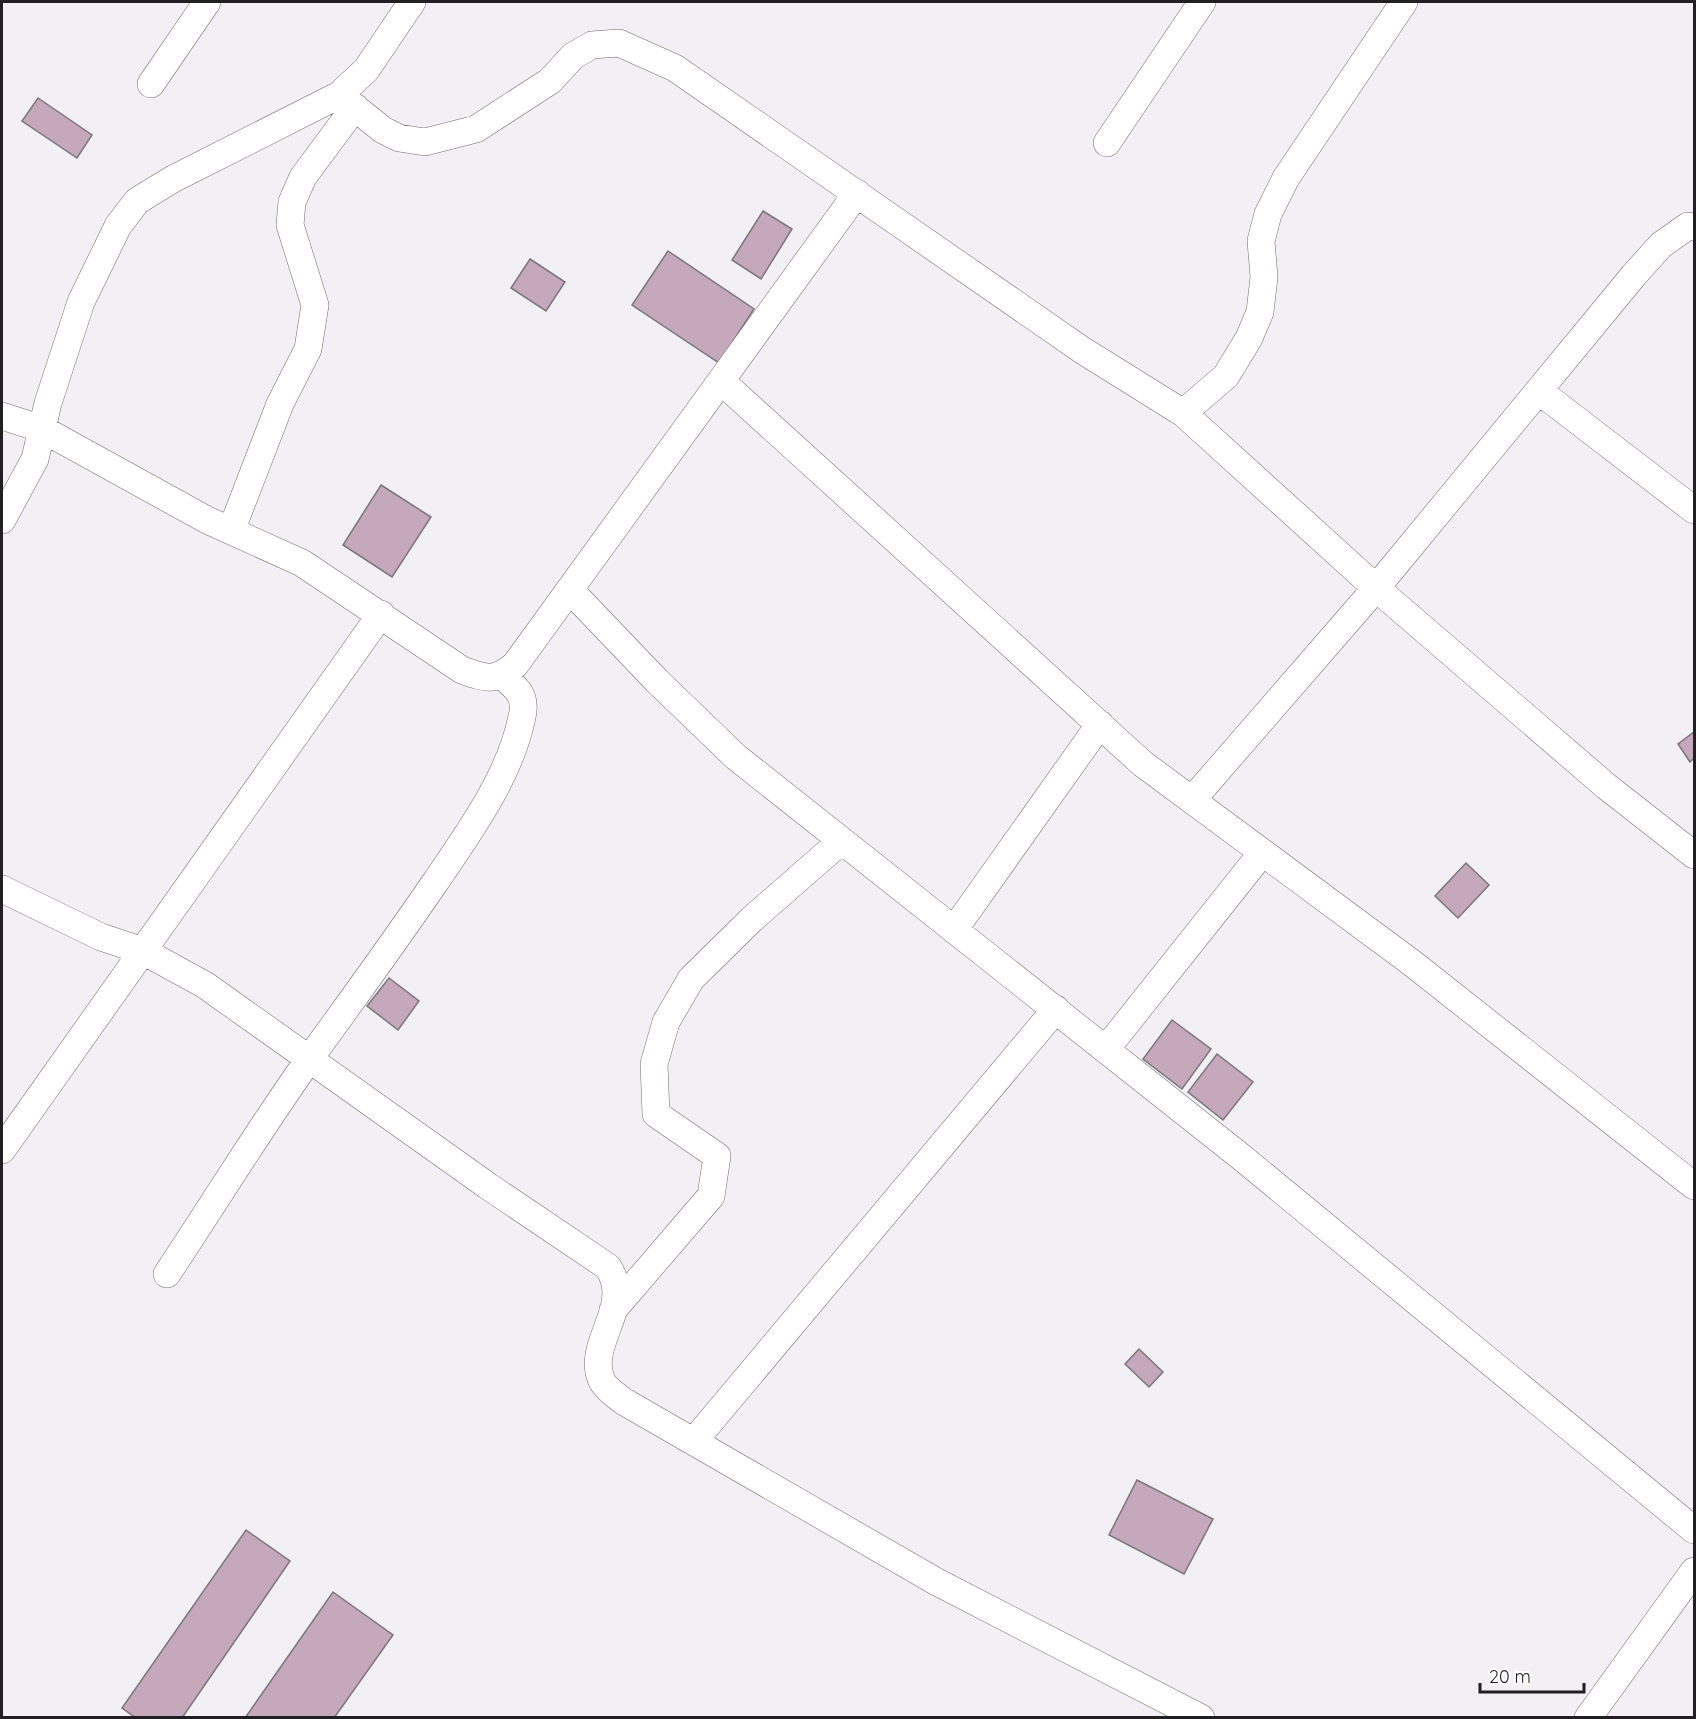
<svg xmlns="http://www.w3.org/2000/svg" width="1696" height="1719" font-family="Quicksand,sans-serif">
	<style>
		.building { fill: #c5a8bb; stroke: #7b7679; stroke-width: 1.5 }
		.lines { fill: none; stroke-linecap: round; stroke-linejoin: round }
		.minor-casing { stroke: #6e6c71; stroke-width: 28 }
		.minor { stroke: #fff; stroke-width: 27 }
	</style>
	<rect width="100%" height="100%" fill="#f2eff5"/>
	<path class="building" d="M38,98L92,135L77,158L22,121Z
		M763,211L792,229L761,279L732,260Z
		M668,251L754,309L719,363L632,305Z
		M530,259L565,282L546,311L511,288Z
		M381,485L431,517L392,577L343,545Z
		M1694,732V758L1690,762L1678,744Z
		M1466,863L1489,885L1458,918L1435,896Z
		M389,978L419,1001L398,1030L367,1006Z
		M1172,1020L1211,1049L1182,1089L1143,1059Z
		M1217,1054L1253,1082L1223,1120L1188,1092Z
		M1139,1349L1163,1372L1149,1387L1125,1364Z
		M1137,1480L1213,1519L1184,1574L1109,1535Z
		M246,1530L290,1561L182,1718H136L122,1708Z
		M333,1592L393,1635L334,1718H245Z"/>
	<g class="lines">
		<defs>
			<path id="minor" d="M151,84L207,2
				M339,95L383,130L399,138L425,142L476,129L550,81L573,56L592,45L619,43L675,68L1082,350L1183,413L1376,588L1606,786L1694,855
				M1107,143L1202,2
				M721,381L1143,764L1412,963L1694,1186
				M1539,391L1694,510
				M1183,413L1226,376L1249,338L1260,312L1264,277L1261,241L1268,214L1286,178L1404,2
				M2,416L42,429L207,520L302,563L462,670C487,679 494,682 515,665L857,193
				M2,520L35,459L48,403L81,302L118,226L137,201L173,179L339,95L366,70L412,2
				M231,531L280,404L308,349L315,305L290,225L292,202L303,177L355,107
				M570,590L657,681L736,757L1240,1156L1694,1530
				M1192,800L1376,588L1634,275L1661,245L1688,226L1694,227
				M2,889L101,937L143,951L205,985L488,1186L608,1267C611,1272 614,1278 615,1284C622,1317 587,1349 602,1381C606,1389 617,1396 623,1401L937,1582L1201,1718
				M954,930L1100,724
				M1106,1049L1262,853
				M2,1150L381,614
				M167,1274C215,1202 260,1128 310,1058C353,999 395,941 436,881C470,831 510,776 522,717C527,696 517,688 502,676
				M613,1310L711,1196L717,1156L656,1114L654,1064L666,1022L691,979L752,919L840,842
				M694,1441L1056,1009
				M1588,1718L1694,1571"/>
		</defs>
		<use href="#minor" class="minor-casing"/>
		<use href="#minor" class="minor"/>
	</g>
	<rect width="1696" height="1719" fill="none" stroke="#201f21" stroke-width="6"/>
	<path d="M1480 1683v9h104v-9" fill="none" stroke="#201f21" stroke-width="3"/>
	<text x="1489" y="1683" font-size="18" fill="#201f21" stroke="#ffffff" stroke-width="4.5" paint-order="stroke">20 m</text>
</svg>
